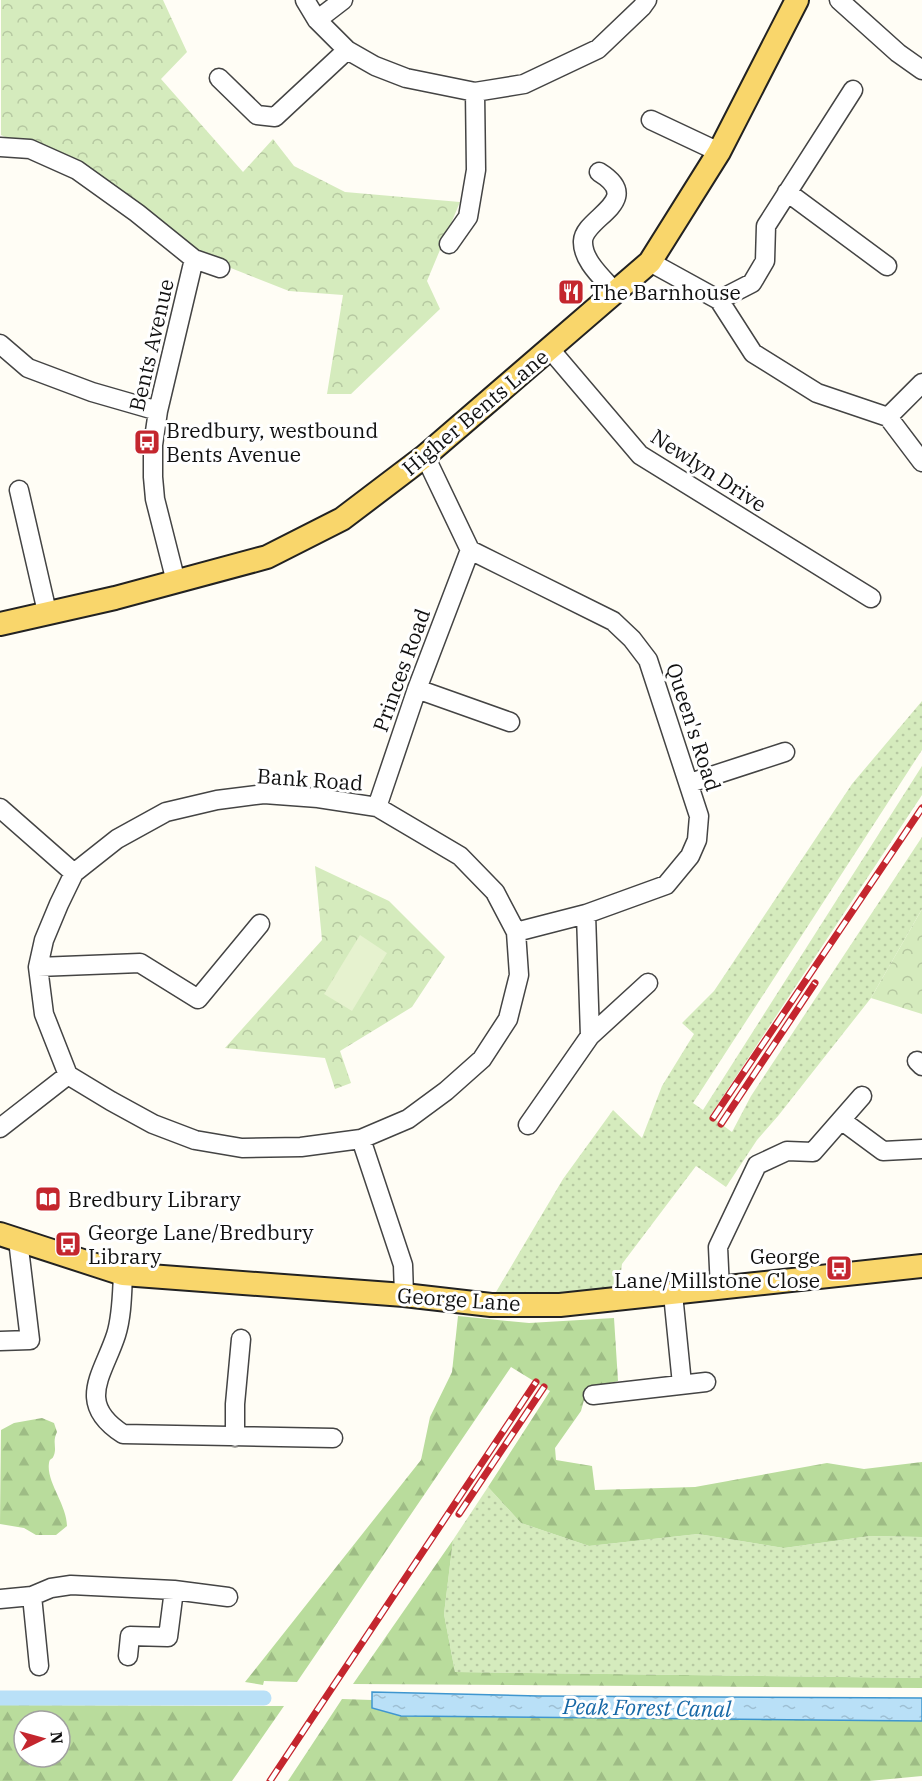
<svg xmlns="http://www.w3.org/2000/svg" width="922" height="1781" font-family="'IBM Plex Serif',serif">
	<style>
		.grass { fill: url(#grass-dots) }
		.forest { fill: url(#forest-firs); fill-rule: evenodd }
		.park { fill: url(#park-crowns) }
		.pitch { fill: #e6f2cf }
		.water { fill: url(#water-ripples); stroke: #3f96cf; stroke-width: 1.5 }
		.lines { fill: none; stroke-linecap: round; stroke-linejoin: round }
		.canal { stroke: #b9e0f7; stroke-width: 15 }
		.minor-casing { stroke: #444; stroke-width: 21 }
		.major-casing { stroke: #222; stroke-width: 26 }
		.minor { stroke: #fff; stroke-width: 18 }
		.major { stroke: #f9d66b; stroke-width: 22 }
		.rail-casing { stroke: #c4262e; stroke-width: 7 }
		.rail { stroke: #fff; stroke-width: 4.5; stroke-dasharray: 14; stroke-linecap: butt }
		.labels { text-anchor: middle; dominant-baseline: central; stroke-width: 6; stroke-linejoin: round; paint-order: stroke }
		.poi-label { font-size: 21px; fill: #111; stroke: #fff; text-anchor: start }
		.street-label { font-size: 21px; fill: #111; stroke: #fff }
		.water-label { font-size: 22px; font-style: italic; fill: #1768a6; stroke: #fff }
	</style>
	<defs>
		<pattern id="grass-dots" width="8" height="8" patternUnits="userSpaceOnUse" patternTransform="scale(1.5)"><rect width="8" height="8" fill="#d5ebbd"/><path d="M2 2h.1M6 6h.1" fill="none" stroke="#b6c8a1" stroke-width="1.8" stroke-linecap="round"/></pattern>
		<pattern id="forest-firs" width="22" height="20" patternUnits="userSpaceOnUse" patternTransform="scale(1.5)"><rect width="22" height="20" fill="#b9dc9c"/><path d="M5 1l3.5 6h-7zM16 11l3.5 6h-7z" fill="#9ebc85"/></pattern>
		<pattern id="park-crowns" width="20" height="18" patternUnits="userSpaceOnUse" patternTransform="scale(1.5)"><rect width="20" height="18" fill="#d5ebbd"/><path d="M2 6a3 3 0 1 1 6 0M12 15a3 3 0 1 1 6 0" fill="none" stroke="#b6c8a1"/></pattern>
		<pattern id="water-ripples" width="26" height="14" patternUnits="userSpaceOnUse" patternTransform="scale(1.5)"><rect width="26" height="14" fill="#b9e0f7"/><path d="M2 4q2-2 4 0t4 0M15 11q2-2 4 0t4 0" fill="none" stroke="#9ebfd3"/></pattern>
	</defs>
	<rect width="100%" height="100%" fill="#fffdf5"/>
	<path class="grass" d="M922,701V750L693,1103L703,1110L922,766V795L710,1116L732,1132L751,1096L922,837V909L871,998L778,1116L757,1140L726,1187L696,1166L622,1264L619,1288L555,1293L496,1292L563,1179L613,1110L642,1138L662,1086L694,1034L682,1023L714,991L852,784Z
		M488,1487L521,1523L589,1546L698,1534L784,1548L870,1536L922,1537V1678L455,1672L444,1614L453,1540Z"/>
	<path class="forest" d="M458,1316L529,1323L614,1318L618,1381L587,1389L581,1411L555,1448L556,1460L592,1466L595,1490L695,1487L827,1463L864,1469L922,1462V1537L870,1536L784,1548L698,1534L589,1546L521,1523L488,1487L550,1391L511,1367L297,1682L264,1681L263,1685L245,1682L421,1460L430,1417L452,1372Z
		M42,1418L54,1423L57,1432C52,1442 57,1447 54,1455C52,1461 50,1457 49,1463C46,1482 67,1505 67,1526L56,1535H36L24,1528L0,1524L1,1430L14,1423Z
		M453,1540L444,1614L455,1672L922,1678V1688L353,1684Z
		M342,1699L372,1700V1708L401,1716L922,1721V1776L869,1781H288Z
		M0,1705L284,1706L232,1781H0ZM24,1721H60V1757H24Z"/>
	<path class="park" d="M1,0H163L187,52L161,79L243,172L273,139L294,166L345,192L460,202L427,281L440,309L351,394H327L343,295L289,291L193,253L135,202L1,135Z
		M315,866L389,901L445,957L412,1007L340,1051L351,1083L335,1089L325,1058L225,1048L322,940Z
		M922,909V1014L871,998Z"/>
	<path class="pitch" d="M360,935L387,953L352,1011L324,994Z"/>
	<path class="water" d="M372,1692L538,1696L922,1698V1721L401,1716L372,1708Z"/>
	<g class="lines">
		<path class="canal" d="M0,1698H264"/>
		<defs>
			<path id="minor" d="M305,0L317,20L347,50L375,66L406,78L475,92L524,84L598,49L642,7L647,0
				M839,0L898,53L922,70
				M317,20L343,0
				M219,78L257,115L275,117L347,50
				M651,120L719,152
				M0,147L30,149L77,170L137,213L194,259L220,268
				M599,172C646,201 584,217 583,241C582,261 604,279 615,292
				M787,192L887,266
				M449,244L468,217L476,170L475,92
				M650,262L719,300L753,353L817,393L888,417L922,462
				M719,300L752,283L765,261L766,226L853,90
				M0,344L28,368L92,392L158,411
				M549,348L640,455L871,598
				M888,417L922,383
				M425,456L470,550L613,621L632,639L648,660L699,816L697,840L690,856L666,885L586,914L516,932
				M19,490L47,612
				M176,582L155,499L153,477V445L158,411L194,259
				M417,689L510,722
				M690,783L785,752
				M377,807L417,689L470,550
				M0,808L74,873
				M586,914L590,1036
				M38,967L140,963L198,999L260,924
				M917,1061L922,1066
				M841,1120L883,1151L922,1149
				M528,1125L590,1036L648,983
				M0,1128L68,1075
				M361,1139L408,1119L446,1091L482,1059L508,1019L519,975L516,932L495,892L460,856L377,807L318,798L264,794L217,800L166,812L117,839L74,873L59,904L44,940L38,967L44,1014L68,1075L111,1101L153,1124L195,1140L242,1148L301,1147L361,1139L403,1265L404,1295
				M123,1274C122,1294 122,1316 116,1335C103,1375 75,1403 123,1434L333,1438
				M720,1289L718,1247L757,1165L787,1151L813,1152L862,1096
				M673,1294L682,1384
				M0,1341L30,1340L18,1240
				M593,1395L706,1382
				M235,1437V1404L241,1339
				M32,1596L39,1666
				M0,1599L32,1596L51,1588L71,1585L174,1590L228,1597
				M128,1656L130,1636L168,1637L174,1590"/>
			<path id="major" d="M0,624L115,598L267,557L342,519L425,456L650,262L719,152L797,0
				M0,1234L123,1274L404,1295L491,1305H560L922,1266"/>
		</defs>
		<use href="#minor" class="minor-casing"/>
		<use href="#major" class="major-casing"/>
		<use href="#minor" class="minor"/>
		<use href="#major" class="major"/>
		<defs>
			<path id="rail" d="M713,1118L922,808
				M721,1124L815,983
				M459,1514L544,1387
				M270,1781L536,1382"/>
		</defs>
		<use href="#rail" class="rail-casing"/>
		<use href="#rail" class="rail"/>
	</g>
	<defs>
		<symbol id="restaurant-square" viewBox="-11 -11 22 22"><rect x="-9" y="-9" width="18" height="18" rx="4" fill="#c4262e" stroke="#fff"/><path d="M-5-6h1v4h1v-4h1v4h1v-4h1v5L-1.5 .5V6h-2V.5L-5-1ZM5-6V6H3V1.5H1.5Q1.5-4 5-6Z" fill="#fff"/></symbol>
		<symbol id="bus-square" viewBox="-11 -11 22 22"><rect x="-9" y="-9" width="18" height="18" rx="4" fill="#c4262e" stroke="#fff"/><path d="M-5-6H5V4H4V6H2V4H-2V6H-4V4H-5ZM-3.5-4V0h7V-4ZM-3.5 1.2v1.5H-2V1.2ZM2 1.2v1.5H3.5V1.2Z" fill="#fff"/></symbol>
		<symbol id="library-square" viewBox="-11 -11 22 22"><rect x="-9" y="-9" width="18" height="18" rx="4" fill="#c4262e" stroke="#fff"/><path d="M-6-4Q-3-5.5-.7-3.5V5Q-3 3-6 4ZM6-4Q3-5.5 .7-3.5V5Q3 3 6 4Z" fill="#fff"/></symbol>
	</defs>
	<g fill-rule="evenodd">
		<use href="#restaurant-square" x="556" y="277" width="30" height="30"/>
		<use href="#bus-square" x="132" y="427" width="30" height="30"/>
		<use href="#library-square" x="33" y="1184" width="30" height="30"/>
		<use href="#bus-square" x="53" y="1229" width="30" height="30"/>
		<use href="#bus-square" x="824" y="1253" width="30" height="30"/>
	</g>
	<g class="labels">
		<g class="poi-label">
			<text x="590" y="292">The Barnhouse</text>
			<text x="166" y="430">Bredbury, westbound<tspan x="166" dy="24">Bents Avenue</tspan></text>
			<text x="68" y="1199">Bredbury Library</text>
			<text x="88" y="1232">George Lane/Bredbury<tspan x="88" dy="24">Library</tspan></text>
			<text x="820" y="1256" text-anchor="end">George<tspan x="820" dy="24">Lane/Millstone Close</tspan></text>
		</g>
		<g class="street-label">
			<text transform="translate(151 345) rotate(-77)">Bents Avenue</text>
			<text transform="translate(475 412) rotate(-40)">Higher Bents Lane</text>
			<text transform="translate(709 470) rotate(33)">Newlyn Drive</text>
			<text transform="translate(401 670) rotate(-70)">Princes Road</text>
			<text transform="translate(694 727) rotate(72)">Queen's Road</text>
			<text transform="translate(310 779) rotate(4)">Bank Road</text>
			<text transform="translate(459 1299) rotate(4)">George Lane</text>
		</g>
		<g class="water-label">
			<text transform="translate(647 1707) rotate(1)">Peak Forest Canal</text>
		</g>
	</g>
	<g transform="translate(42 1739) rotate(85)"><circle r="28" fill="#ffffff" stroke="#a0a0a0" stroke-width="1.5"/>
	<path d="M0-4.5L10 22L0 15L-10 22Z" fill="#c4262e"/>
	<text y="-9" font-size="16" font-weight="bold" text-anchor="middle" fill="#111111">N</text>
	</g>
</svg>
